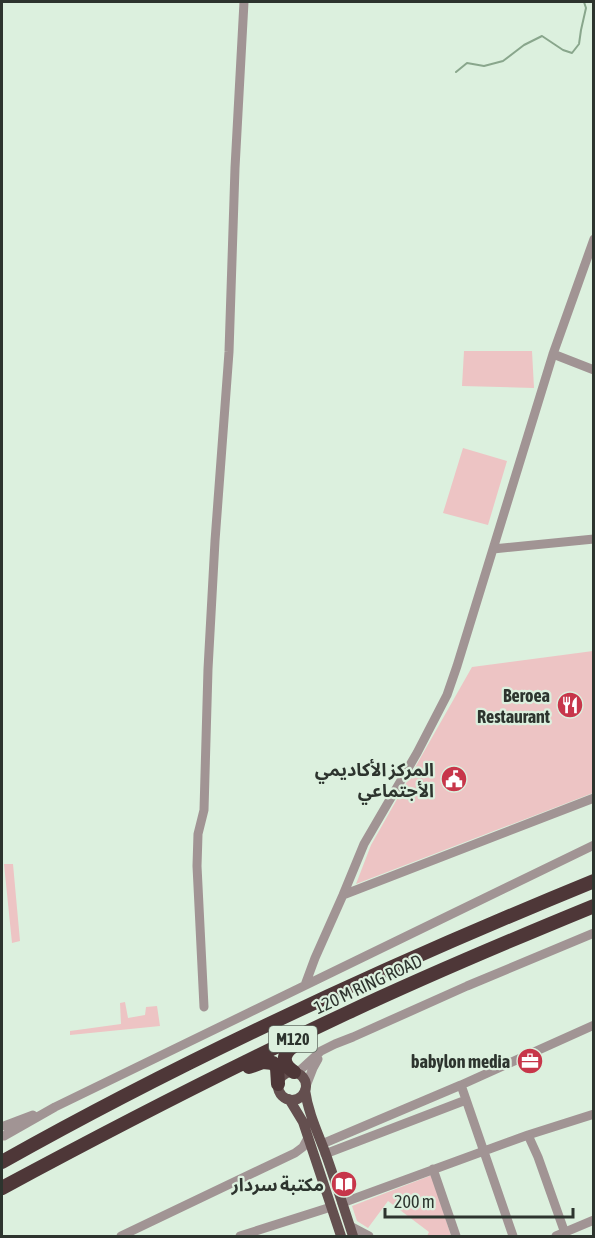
<svg xmlns="http://www.w3.org/2000/svg" width="595" height="1238" font-family="'Asap Condensed','Noto Sans Arabic',sans-serif">
	<style>
		.green { fill: #edc4c4 }
		.lines { fill: none; stroke-linecap: round; stroke-linejoin: round }
		.stream { stroke: #89a68c; stroke-width: 2 }
		.minor { stroke: #a19494; stroke-width: 9 }
		.major { stroke: #644f4f; stroke-width: 10 }
		.highway { stroke: #4e3738; stroke-width: 14 }
		.labels { text-anchor: middle; dominant-baseline: central; stroke-width: 4.5; stroke-linejoin: round; paint-order: stroke }
		.shield { fill: #dcf0de; stroke: #626c63; stroke-width: 1.5 }
		.shield-label { font-size: 16px; font-weight: bold; fill: #2d342e }
		.poi-label { font-size: 18px; font-weight: bold; fill: #2d342e; stroke: #dcf0de; text-anchor: end }
		.street-label { font-size: 18px; fill: #2d342e; stroke: #dcf0de }
	</style>
	<rect width="100%" height="100%" fill="#dcf0de"/>
	<path class="green" d="M464,351H532L534,388L462,386Z
		M463,448L507,461L488,525L443,513Z
		M593,651V793L356,884L371,845L472,667Z
		M4,864H13L20,941L12,943Z
		M125,1002L128,1018L145,1015L146,1007L157,1006L160,1026L70,1035V1031L121,1024L120,1003Z
		M432,1175L451,1236H427L429,1232L388,1201L368,1228L357,1221L352,1206Z"/>
	<g class="lines">
		<path class="stream" d="M456,72L467,63L484,66L503,61L524,45L542,36L563,50L572,53L579,44L581,30L586,8L584,2"/>
		<path class="minor" d="M553,354L594,370
			M493,549L594,539
			M343,895L594,798
			M305,985L315,958L343,895L364,844L417,753L447,695L457,666L553,354L594,239
			M204,1007L197,866L198,834L204,810L208,669L215,541L229,352L235,168L244,2
			M297,1073L321,1051L335,1044L353,1037L467,986L594,933
			M461,1085L513,1236
			M306,1086L313,1068L318,1059
			M4,1126L33,1115
			M528,1135L538,1157L566,1236
			M4,1136L55,1107L594,845
			M322,1144L461,1085L594,1025
			M325,1154L466,1100
			M433,1169L456,1236
			M342,1203L528,1135L594,1114
			M350,1226L369,1236
			M121,1236L295,1153L303,1147L308,1138
			M240,1236L331,1207
			M556,1236L594,1220"/>
		<path class="major" d="M278 1086a14 14 0 1 1 28 0a14 14 0 1 1-28 0Z
			M305,1090C308,1112 317,1131 325,1152C335,1180 344,1208 353,1236
			M289,1099L303,1122L341,1236"/>
		<path class="highway" d="M249,1067L263,1062L273,1063L277,1068L278,1084
			M294,1072C278,1061 285,1050 299,1043
			M2,1162C192,1055 391,964 594,881
			M2,1188C115,1127 230,1068 347,1013C428,975 511,940 594,906"/>
	</g>
	<defs>
		<symbol id="restaurant-disc" viewBox="-11 -11 22 22"><circle r="9.5" fill="#c7364a" stroke="#dcf0de"/><path d="M-5-6h1v4h1v-4h1v4h1v-4h1v5L-1.5 .5V6h-2V.5L-5-1ZM5-6V6H3V1.5H1.5Q1.5-4 5-6Z" fill="#fff"/></symbol>
		<symbol id="civic-disc" viewBox="-11 -11 22 22"><circle r="9.5" fill="#c7364a" stroke="#dcf0de"/><path d="M-.6-6.5H3V-4.5H.6V-3L4-1V1h2V6H-6V1h2V-1L-.6-3ZM-1.2 2.5V6h2.4V2.5Z" fill="#fff"/></symbol>
		<symbol id="office-disc" viewBox="-11 -11 22 22"><circle r="9.5" fill="#c7364a" stroke="#dcf0de"/><path d="M-6-3h4V-5.5h4V-3h4V5H-6ZM-1-4.5V-3h2v-1.5ZM-6 0V1H6V0Z" fill="#fff"/></symbol>
		<symbol id="library-disc" viewBox="-11 -11 22 22"><circle r="9.5" fill="#c7364a" stroke="#dcf0de"/><path d="M-6-4Q-3-5.5-.7-3.5V5Q-3 3-6 4ZM6-4Q3-5.5 .7-3.5V5Q3 3 6 4Z" fill="#fff"/></symbol>
	</defs>
	<g fill-rule="evenodd">
		<use href="#restaurant-disc" x="555" y="690" width="30" height="30"/>
		<use href="#civic-disc" x="439" y="764" width="30" height="30"/>
		<use href="#office-disc" x="515" y="1046" width="30" height="30"/>
		<use href="#library-disc" x="329" y="1169" width="30" height="30"/>
	</g>
	<g class="labels">
		<rect class="shield" x="269" y="1026" width="48" height="26" rx="4.5"/>
		<g class="shield-label">
			<text x="293" y="1039">M120</text>
		</g>
		<g class="poi-label">
			<text x="550" y="695">Beroea<tspan x="550" dy="21">Restaurant</tspan></text>
			<text x="434" y="769">المركز الأكاديمي<tspan x="434" dy="21">الأجتماعي</tspan></text>
			<text x="510" y="1061">babylon media</text>
			<text x="324" y="1184">مكتبة سردار</text>
		</g>
		<g class="street-label">
			<text transform="translate(368 984) rotate(-25)">120 M RING ROAD</text>
		</g>
	</g>
	<rect width="595" height="1238" fill="none" stroke="#2d342e" stroke-width="6"/>
	<path d="M385 1208v9h188v-9" fill="none" stroke="#2d342e" stroke-width="3"/>
	<text x="394" y="1208" font-size="18" fill="#2d342e" stroke="#dcf0de" stroke-width="4.5" paint-order="stroke">200 m</text>
</svg>
